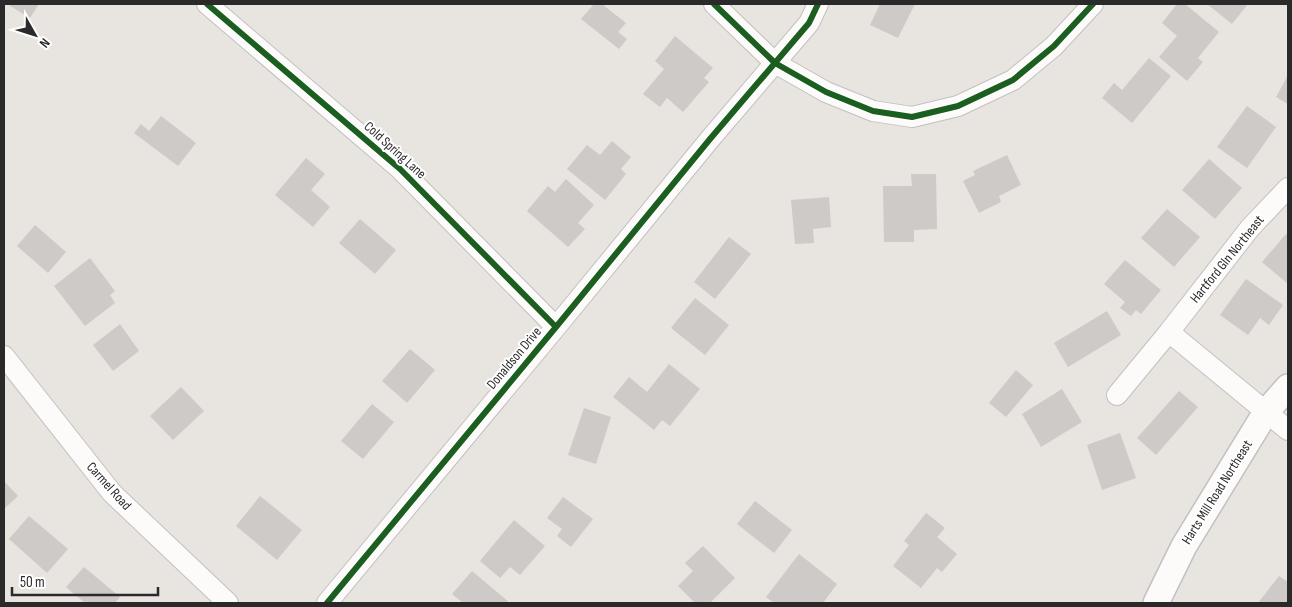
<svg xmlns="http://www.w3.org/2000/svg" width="1292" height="607" font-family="'Sofia Sans Condensed',sans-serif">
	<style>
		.building { fill: #cdcac7 }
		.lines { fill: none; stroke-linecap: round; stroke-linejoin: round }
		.minor-casing { stroke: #c2c0c1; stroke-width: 22 }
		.tertiary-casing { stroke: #c2c0c1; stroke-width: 28 }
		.minor { stroke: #fcfbfa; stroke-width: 20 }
		.tertiary { stroke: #fcfbfa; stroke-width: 25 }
		.cycleway-casing { stroke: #fff; stroke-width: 9 }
		.cycleway { stroke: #1b5e20; stroke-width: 6 }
		.labels { text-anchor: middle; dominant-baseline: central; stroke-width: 4; stroke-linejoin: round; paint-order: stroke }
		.street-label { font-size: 14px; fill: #2a2a2a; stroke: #fff }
	</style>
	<rect width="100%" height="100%" fill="#e8e4e0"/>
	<path class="building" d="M7,4H39L30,18Z
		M594,4H602L626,23L618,32L627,39L619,49L581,19Z
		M880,4H915L898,38L870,25Z
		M1177,4H1185L1219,32L1198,58L1203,62L1187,81L1159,57L1177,36L1162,23Z
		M1207,4H1248L1232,24Z
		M675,36L713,68L704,78L709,82L683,112L667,98L660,107L643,94L664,69L655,61Z
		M1149,58L1171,76L1132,123L1102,98L1114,83L1122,90Z
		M1288,75V104L1276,97Z
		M1247,106L1276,127L1247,168L1217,147Z
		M161,116L196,143L178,166L134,133L141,124L149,131Z
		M612,141L631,157L621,169L626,174L605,200L567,169L587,145L600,155Z
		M1007,155L1021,185L999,196L1001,202L979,213L963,181L975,175L973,171Z
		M306,158L325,174L311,190L330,207L313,227L275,195Z
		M1209,159L1242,188L1215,219L1182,190Z
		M911,174H936L937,229L914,230V242H884L883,186H912Z
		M566,179L594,205L578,223L585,229L568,247L527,211L548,186L555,192Z
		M829,197L831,227L813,229L814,243L795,244L791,200Z
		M1167,209L1200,237L1174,267L1141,238Z
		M360,219L396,250L375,274L339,243Z
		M35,225L66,252L48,273L17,246Z
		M1286,234L1288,236V284L1262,262Z
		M729,237L751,254L715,299L694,282Z
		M90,258L115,291L110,295L115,303L85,326L54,286Z
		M1125,260L1161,290L1141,314L1136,310L1131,316L1120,308L1125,302L1104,284Z
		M1246,279L1283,305L1269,325L1260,318L1248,335L1220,315Z
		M695,298L729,325L705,355L671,328Z
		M1107,311L1121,335L1068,367L1054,343Z
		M120,324L139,351L113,371L93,345Z
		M410,349L435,370L407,403L382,381Z
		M669,364L700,389L670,426L662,420L654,430L613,397L629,377L647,392Z
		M1016,370L1033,385L1006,417L989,403Z
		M181,387L204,411L173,440L150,416Z
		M1062,389L1082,422L1041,447L1022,414Z
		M1179,391L1198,407L1156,455L1137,438Z
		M372,404L394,422L363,459L341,441Z
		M584,408L611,417L596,464L568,455Z
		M1120,433L1136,478L1102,490L1087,445Z
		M4,481L18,496L4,509Z
		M260,496L302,530L277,560L236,526Z
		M563,497L593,519L571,547L557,536L562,529L547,518Z
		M755,501L792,530L774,553L737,524Z
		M926,513L945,528L937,537L957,554L942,572L937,568L921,588L893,566L909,545L904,541Z
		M29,516L68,549L47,573L9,539Z
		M514,520L545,546L520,575L510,567L500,578L480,561Z
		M703,546L735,578L710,603H695L678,586L693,571L685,563Z
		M799,554L837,584L823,603H774L766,597Z
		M84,567L120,597L115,603H85L66,587Z
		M472,571L510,603H463L452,594Z
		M1279,576L1288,582V603H1258Z"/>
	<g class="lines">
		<defs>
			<path id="minor" d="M207,4L400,169L556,327
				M714,4L775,63L826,92L873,111L912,117L958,106L1013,80L1054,46L1093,4
				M1288,188L1250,228L1169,332L1288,430
				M4,356L112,493L228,603
				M1117,395L1169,332
				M327,603L556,327L710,139L809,23L818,4"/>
			<path id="tertiary" d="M1156,603L1184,546L1266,412L1288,387"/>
		</defs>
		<use href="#minor" class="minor-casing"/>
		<use href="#tertiary" class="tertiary-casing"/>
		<use href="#minor" class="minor"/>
		<use href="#tertiary" class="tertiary"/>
		<defs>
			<path id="cycleway" d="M207,4L400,169L556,327
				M714,4L775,63L826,92L873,111L912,117L958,106L1013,80L1054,46L1093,4
				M327,603L556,327L710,139L809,23L818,4"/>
		</defs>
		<use href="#cycleway" class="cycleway-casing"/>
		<use href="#cycleway" class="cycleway"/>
	</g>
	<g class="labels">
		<g class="street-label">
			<text transform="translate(395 150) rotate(42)">Cold Spring Lane</text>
			<text transform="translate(1227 259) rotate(-51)">Hartford Gln Northeast</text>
			<text transform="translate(514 358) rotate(-50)">Donaldson Drive</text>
			<text transform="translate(109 486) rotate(48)">Carmel Road</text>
			<text transform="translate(1217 492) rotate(-58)">Harts Mill Road Northeast</text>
		</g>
	</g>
	<rect width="1292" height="607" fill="none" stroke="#2a2a2a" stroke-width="10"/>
	<g transform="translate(35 35) rotate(129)" stroke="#ffffff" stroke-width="4" paint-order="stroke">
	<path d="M0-4L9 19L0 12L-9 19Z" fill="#2a2a2a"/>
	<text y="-8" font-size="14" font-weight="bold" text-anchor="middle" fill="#2a2a2a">N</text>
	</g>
	<path d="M12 587v8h146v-8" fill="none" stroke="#2a2a2a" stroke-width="2.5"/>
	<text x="20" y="587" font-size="15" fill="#2a2a2a" stroke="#ffffff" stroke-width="4" paint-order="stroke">50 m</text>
</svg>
